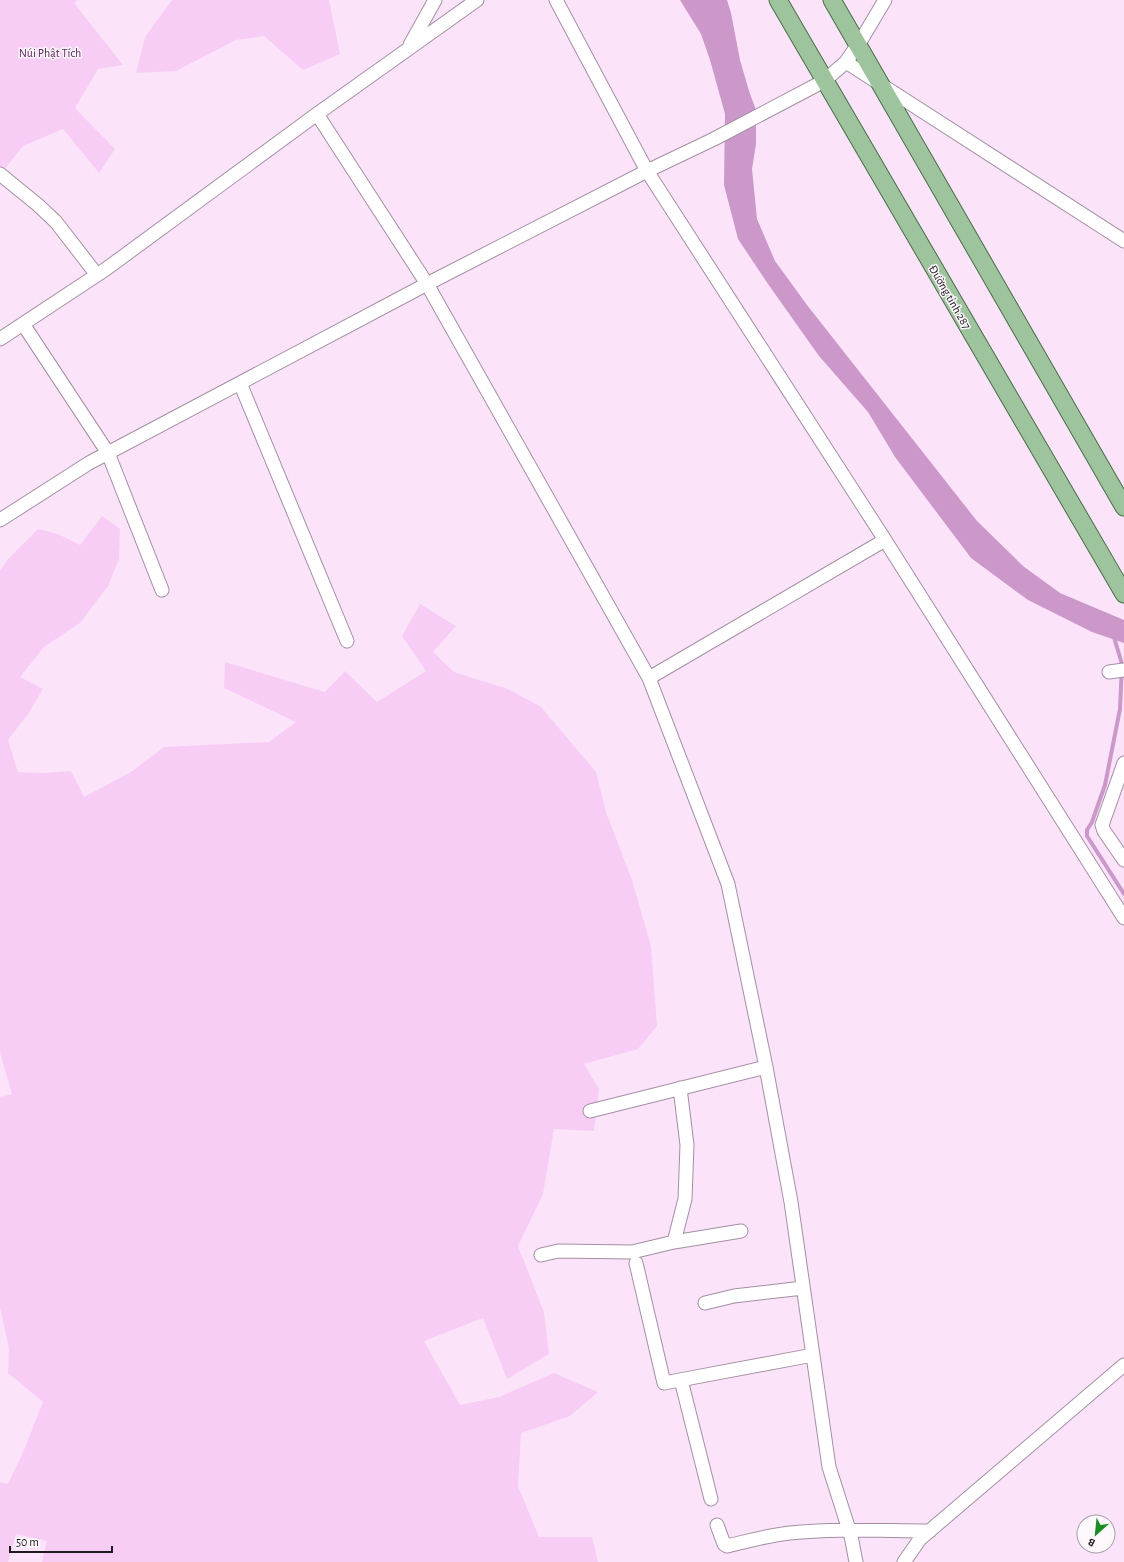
<svg xmlns="http://www.w3.org/2000/svg" width="1124" height="1562" font-family="'Alegreya Sans',sans-serif">
	<style>
		.green { fill: #f7cdf5 }
		.water { fill: #cb98c9 }
		.lines { fill: none; stroke-linecap: round; stroke-linejoin: round }
		.stream { stroke: #cb98c9; stroke-width: 4 }
		.minor-casing { stroke: #a38fa2; stroke-width: 15 }
		.major-casing { stroke: #476e46; stroke-width: 19 }
		.minor { stroke: #fff; stroke-width: 13 }
		.major { stroke: #9dc49d; stroke-width: 17 }
		.labels { text-anchor: middle; dominant-baseline: central; stroke-width: 3; stroke-linejoin: round; paint-order: stroke }
		.park-label { font-size: 12px; fill: #5e215e; stroke: #fdf8fc }
		.street-label { font-size: 12px; fill: #1f181f; stroke: #fdf8fc }
	</style>
	<rect width="100%" height="100%" fill="#fbe4fa"/>
	<path class="green" d="M0,0H78L74,3L123,65L98,69L75,108L115,149L99,173L63,129L23,146L0,175Z
		M172,0H329L340,54L303,70L264,36L236,40L176,71L136,73L145,37Z
		M102,516L120,529L119,559L108,586L80,623L44,647L20,677L43,689L28,714L8,740L18,772L43,773L71,771L84,797L131,772L164,747L269,742L296,722L224,688L225,662L325,692L345,671L377,702L426,671L402,636L420,604L456,626L433,652L454,672L508,689L541,707L596,772L606,812L632,880L651,946L657,1026L638,1049L584,1064L599,1089L594,1131L554,1129L543,1194L518,1246L544,1312L549,1354L507,1379L483,1318L424,1341L460,1405L499,1397L554,1373L598,1392L570,1416L521,1433L518,1486L539,1537H592L598,1562H42L47,1541L16,1534L8,1562H0V1482L8,1484L24,1450L43,1402L8,1373L9,1348L0,1308V1097L12,1094L0,1053V571L7,560L38,529L58,534L80,545Z"/>
	<path class="water" d="M680,0H727L731,13L740,60L749,91L756,110V144L752,169L757,219L775,261L807,305L977,521L1023,566L1060,593L1124,620V643L1092,632L1028,600L971,558L895,457L868,412L819,356L768,284L738,239L724,185L725,114L710,60L701,34Z"/>
	<g class="lines">
		<path class="stream" d="M1113,634L1122,664L1120,709L1105,785L1092,822L1087,830V836L1124,894"/>
		<defs>
			<path id="minor" d="M556,0L647,171L885,540L1124,918
				M410,45L435,0
				M846,62L1124,241
				M317,114L427,284L649,678L728,884L766,1067L791,1202L829,1467L851,1536L856,1562
				M0,174L38,205L56,222L97,275
				M23,324L108,453L162,590
				M0,339L106,269L317,114L477,0
				M240,383L347,641
				M0,520L89,463L427,284L647,171L714,139L824,81L846,62L863,37L885,0
				M1109,672L1124,670
				M649,678L885,540
				M1124,763L1102,825L1104,831L1124,860
				M590,1111L766,1067
				M674,1242L685,1199L687,1145L680,1088
				M541,1255L558,1251L632,1252L674,1242L741,1231
				M636,1263L664,1383L813,1355
				M705,1303L734,1296L803,1288
				M681,1380L711,1499
				M717,1525L724,1544L727,1546C748,1541 769,1535 790,1533C836,1528 884,1531 930,1531
				M904,1562L920,1539L1124,1365"/>
			<path id="major" d="M778,0L1124,594
				M832,0L1124,507"/>
		</defs>
		<use href="#minor" class="minor-casing"/>
		<use href="#major" class="major-casing"/>
		<use href="#minor" class="minor"/>
		<use href="#major" class="major"/>
	</g>
	<g class="labels">
		<g class="park-label">
			<text x="50" y="53">Núi Phật Tích</text>
		</g>
		<g class="street-label">
			<text transform="translate(950 297) rotate(60)">Đường tỉnh 287</text>
		</g>
	</g>
	<g transform="translate(1096 1534) rotate(207)"><circle r="19" fill="#fdf8fc" stroke="#a49ea4"/>
	<path d="M0-3L7 15L0 10L-7 15Z" fill="#149120"/>
	<text y="-6" font-size="11" font-weight="bold" text-anchor="middle" fill="#1f181f">B</text>
	</g>
	<path d="M10 1546v6h102v-6" fill="none" stroke="#1f181f" stroke-width="2"/>
	<text x="16" y="1546" font-size="12" fill="#1f181f" stroke="#fdf8fc" stroke-width="3" paint-order="stroke">50 m</text>
</svg>
